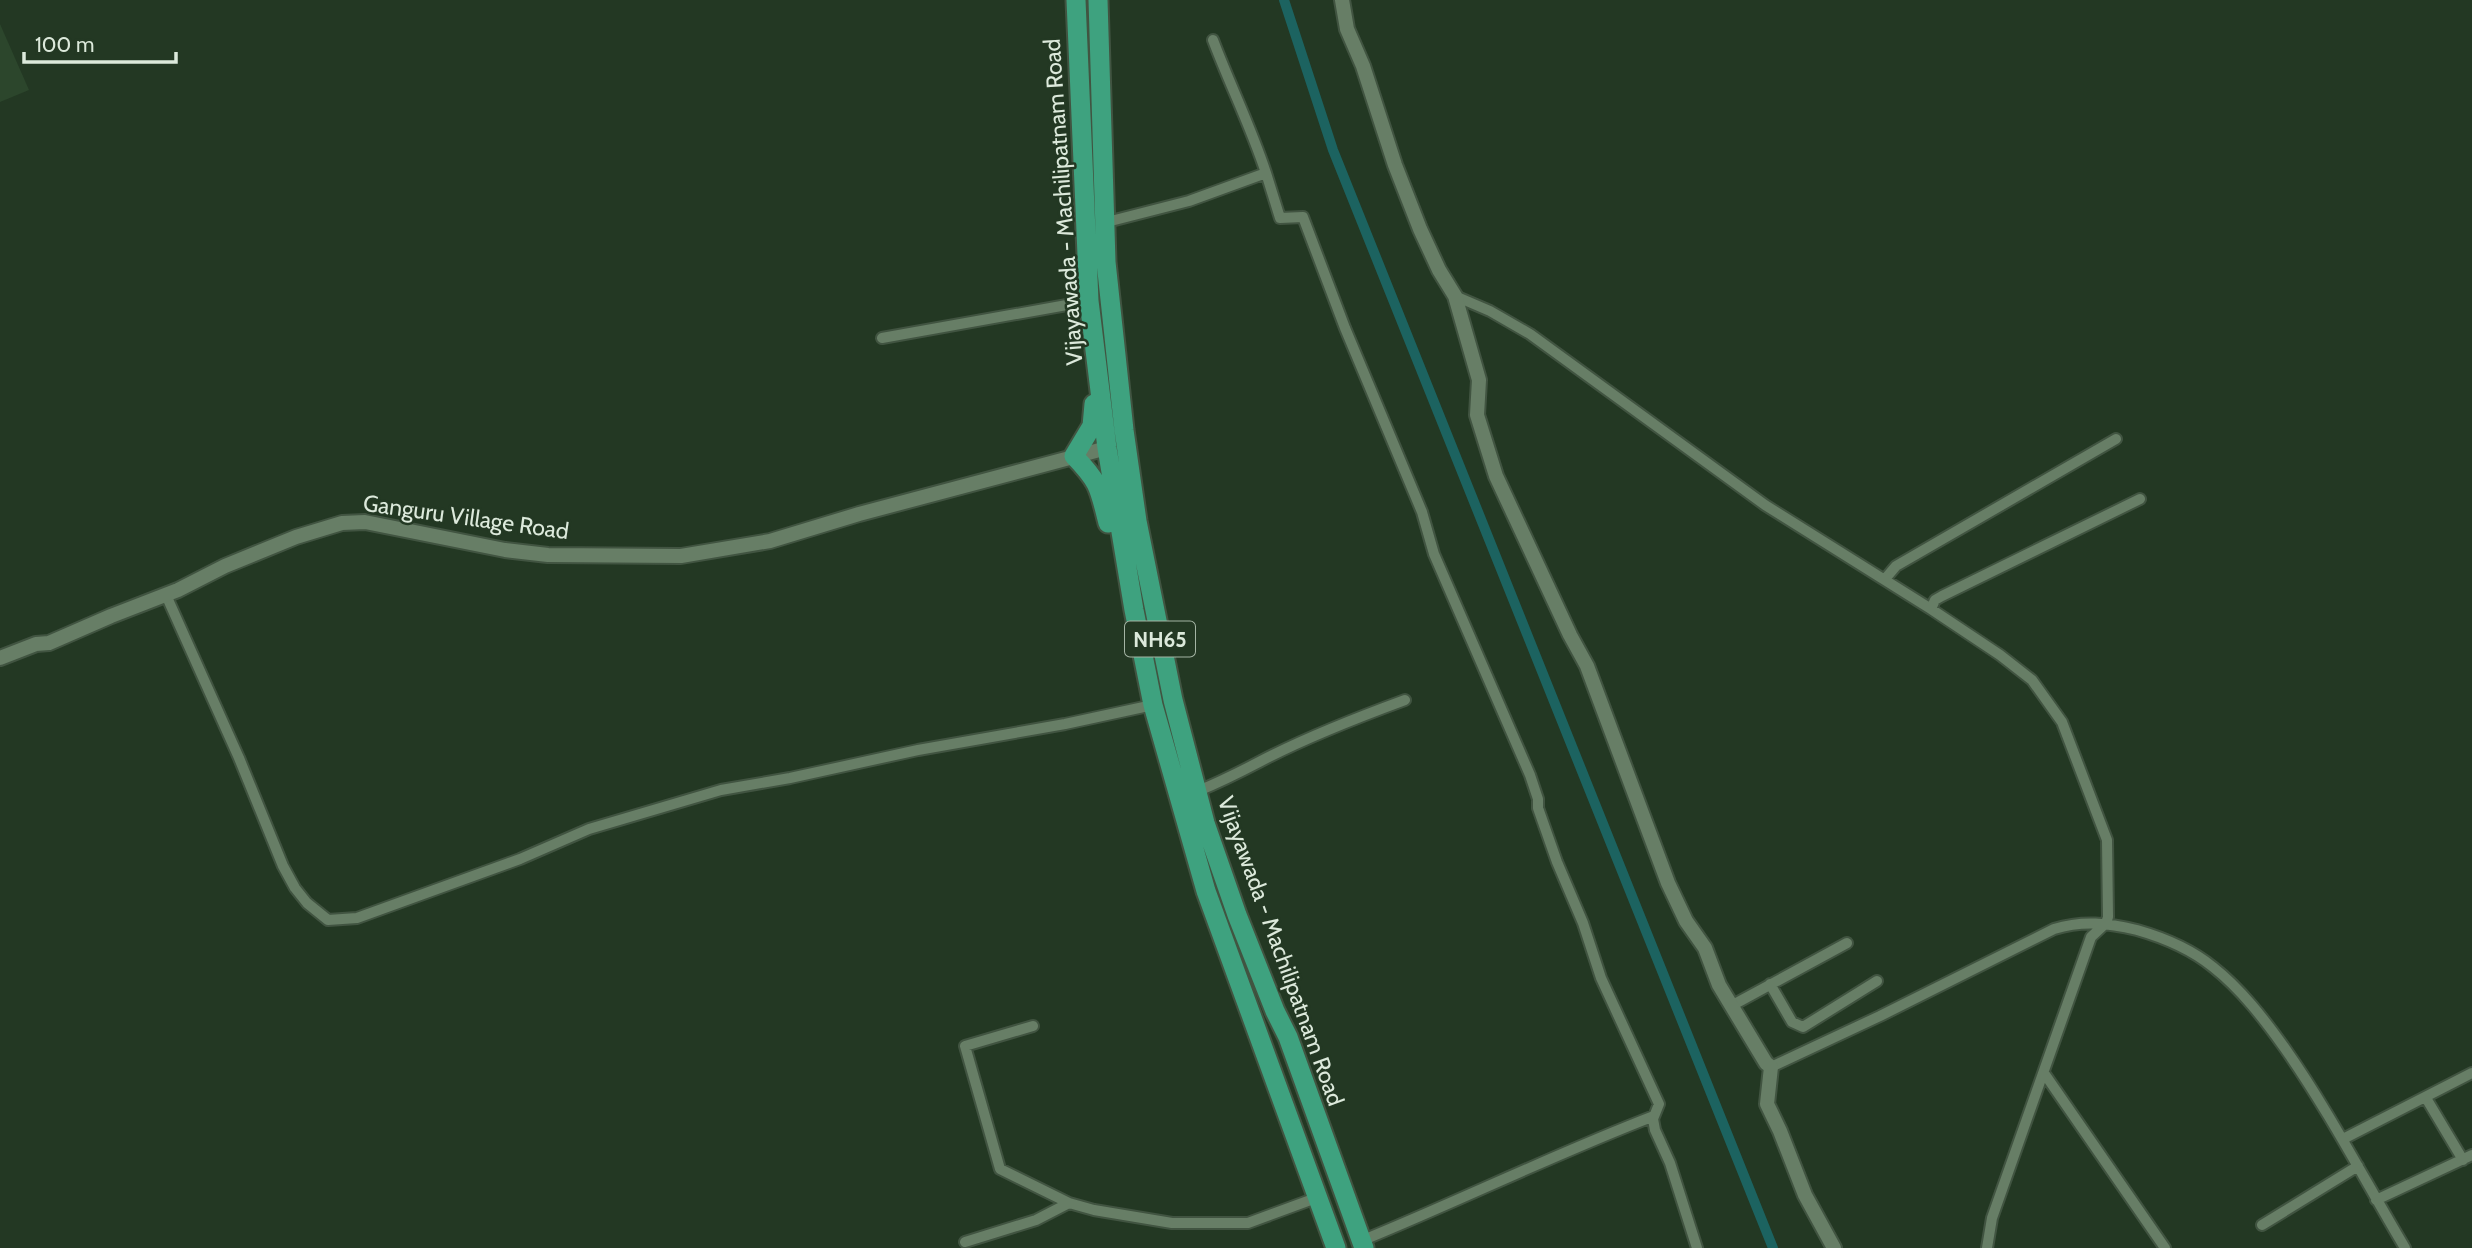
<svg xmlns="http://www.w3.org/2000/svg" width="2472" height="1248" font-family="Cabin,sans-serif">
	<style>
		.built { fill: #2c462c }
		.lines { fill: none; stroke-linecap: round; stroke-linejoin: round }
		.canal { stroke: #1c6360; stroke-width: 10 }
		.minor-casing { stroke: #415441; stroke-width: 14 }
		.tertiary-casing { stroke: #415441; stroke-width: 18 }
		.trunk-casing { stroke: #415441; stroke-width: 23 }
		.minor { stroke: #677e66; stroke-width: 10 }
		.tertiary { stroke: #677e66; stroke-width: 14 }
		.trunk { stroke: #3ea27f; stroke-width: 19 }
		.labels { text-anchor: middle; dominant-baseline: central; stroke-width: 5; stroke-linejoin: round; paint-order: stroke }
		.shield { fill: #233823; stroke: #a4b4a4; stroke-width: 2 }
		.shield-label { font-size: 21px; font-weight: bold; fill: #dce9db }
		.street-label { font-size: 23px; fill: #dce9db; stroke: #233823 }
	</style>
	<rect width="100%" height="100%" fill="#233823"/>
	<path class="built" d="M0,24L29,90L0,102Z"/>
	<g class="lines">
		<path class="canal" d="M1284,0L1333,150L1773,1248"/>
		<defs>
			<path id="minor" d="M1213,40C1230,85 1251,127 1266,173
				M1107,222L1189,201L1266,173L1280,218L1303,217L1345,328L1422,512L1434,554L1530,775L1538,799V808L1557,862L1583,923L1601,978L1659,1104L1653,1119L1655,1130L1670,1163L1697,1248
				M1455,296L1490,311L1530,334L1765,505L1931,609L2000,655L2032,680L2062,722L2107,840L2108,917L2106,923L2091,937L1992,1218L1987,1248
				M882,338L1089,301
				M1885,579L1896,566L2116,439
				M166,595L239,758L283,866L295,888L307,903L328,920L357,918L520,859L589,829L721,790L790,778L918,750L1065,724L1153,705
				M1931,609L1935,600L1942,596L2140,499
				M1198,791C1220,782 1240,772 1261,761C1307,737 1356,718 1405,700
				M1770,984L1792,1022L1803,1027L1877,981
				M1731,1006L1847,943
				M1033,1026L965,1046L1000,1169L1069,1203L1094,1210L1172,1223H1248L1316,1198
				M1771,1067L1880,1016L2054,929C2083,920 2108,923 2137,930C2165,938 2191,949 2213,967C2241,989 2264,1019 2284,1047C2329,1111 2365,1181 2405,1248
				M2044,1073L2165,1248
				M2426,1098L2463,1160
				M2343,1139L2472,1073
				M2376,1200L2472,1155
				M2262,1225L2358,1166
				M1361,1241C1459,1201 1555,1154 1654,1116
				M965,1242L1036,1220L1069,1203"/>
			<path id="tertiary" d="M1342,0L1347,29L1363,66L1395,165L1420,229L1439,270L1455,296L1479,380L1477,415L1496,476L1570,635L1587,666L1668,883L1686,921L1705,948L1719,985L1766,1063L1771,1067L1767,1104L1780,1131L1805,1195L1834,1248
				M0,658L36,644L49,643L111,616L178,590L225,566L296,537L342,523L365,522L505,550L548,555L681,556L770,541L859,514L1107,448"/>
			<path id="trunk" d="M1076,0L1089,301L1107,448L1134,610L1153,705L1206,891L1336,1248
				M1098,0L1106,262L1124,430L1137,521L1173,700L1205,823L1237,915L1275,1011L1288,1037L1364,1248
				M1094,404L1092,426L1074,456C1100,483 1099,488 1108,523"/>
		</defs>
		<use href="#minor" class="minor-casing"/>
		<use href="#tertiary" class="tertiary-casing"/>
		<use href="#trunk" class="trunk-casing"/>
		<use href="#minor" class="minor"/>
		<use href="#tertiary" class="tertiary"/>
		<use href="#trunk" class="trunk"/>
	</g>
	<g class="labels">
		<rect class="shield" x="1125" y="621.5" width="70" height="35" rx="5"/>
		<g class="shield-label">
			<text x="1160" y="639">NH65</text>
		</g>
		<g class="street-label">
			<text transform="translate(1063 202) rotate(-94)">Vijayawada - Machilipatnam Road</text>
			<text transform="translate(466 517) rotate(8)">Ganguru Village Road</text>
			<text transform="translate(1281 951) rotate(70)">Vijayawada - Machilipatnam Road</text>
		</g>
	</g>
	<path d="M24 52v10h152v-10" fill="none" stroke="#dce9db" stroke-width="3.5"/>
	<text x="35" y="52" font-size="21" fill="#dce9db" stroke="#233823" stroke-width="5" paint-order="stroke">100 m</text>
</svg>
